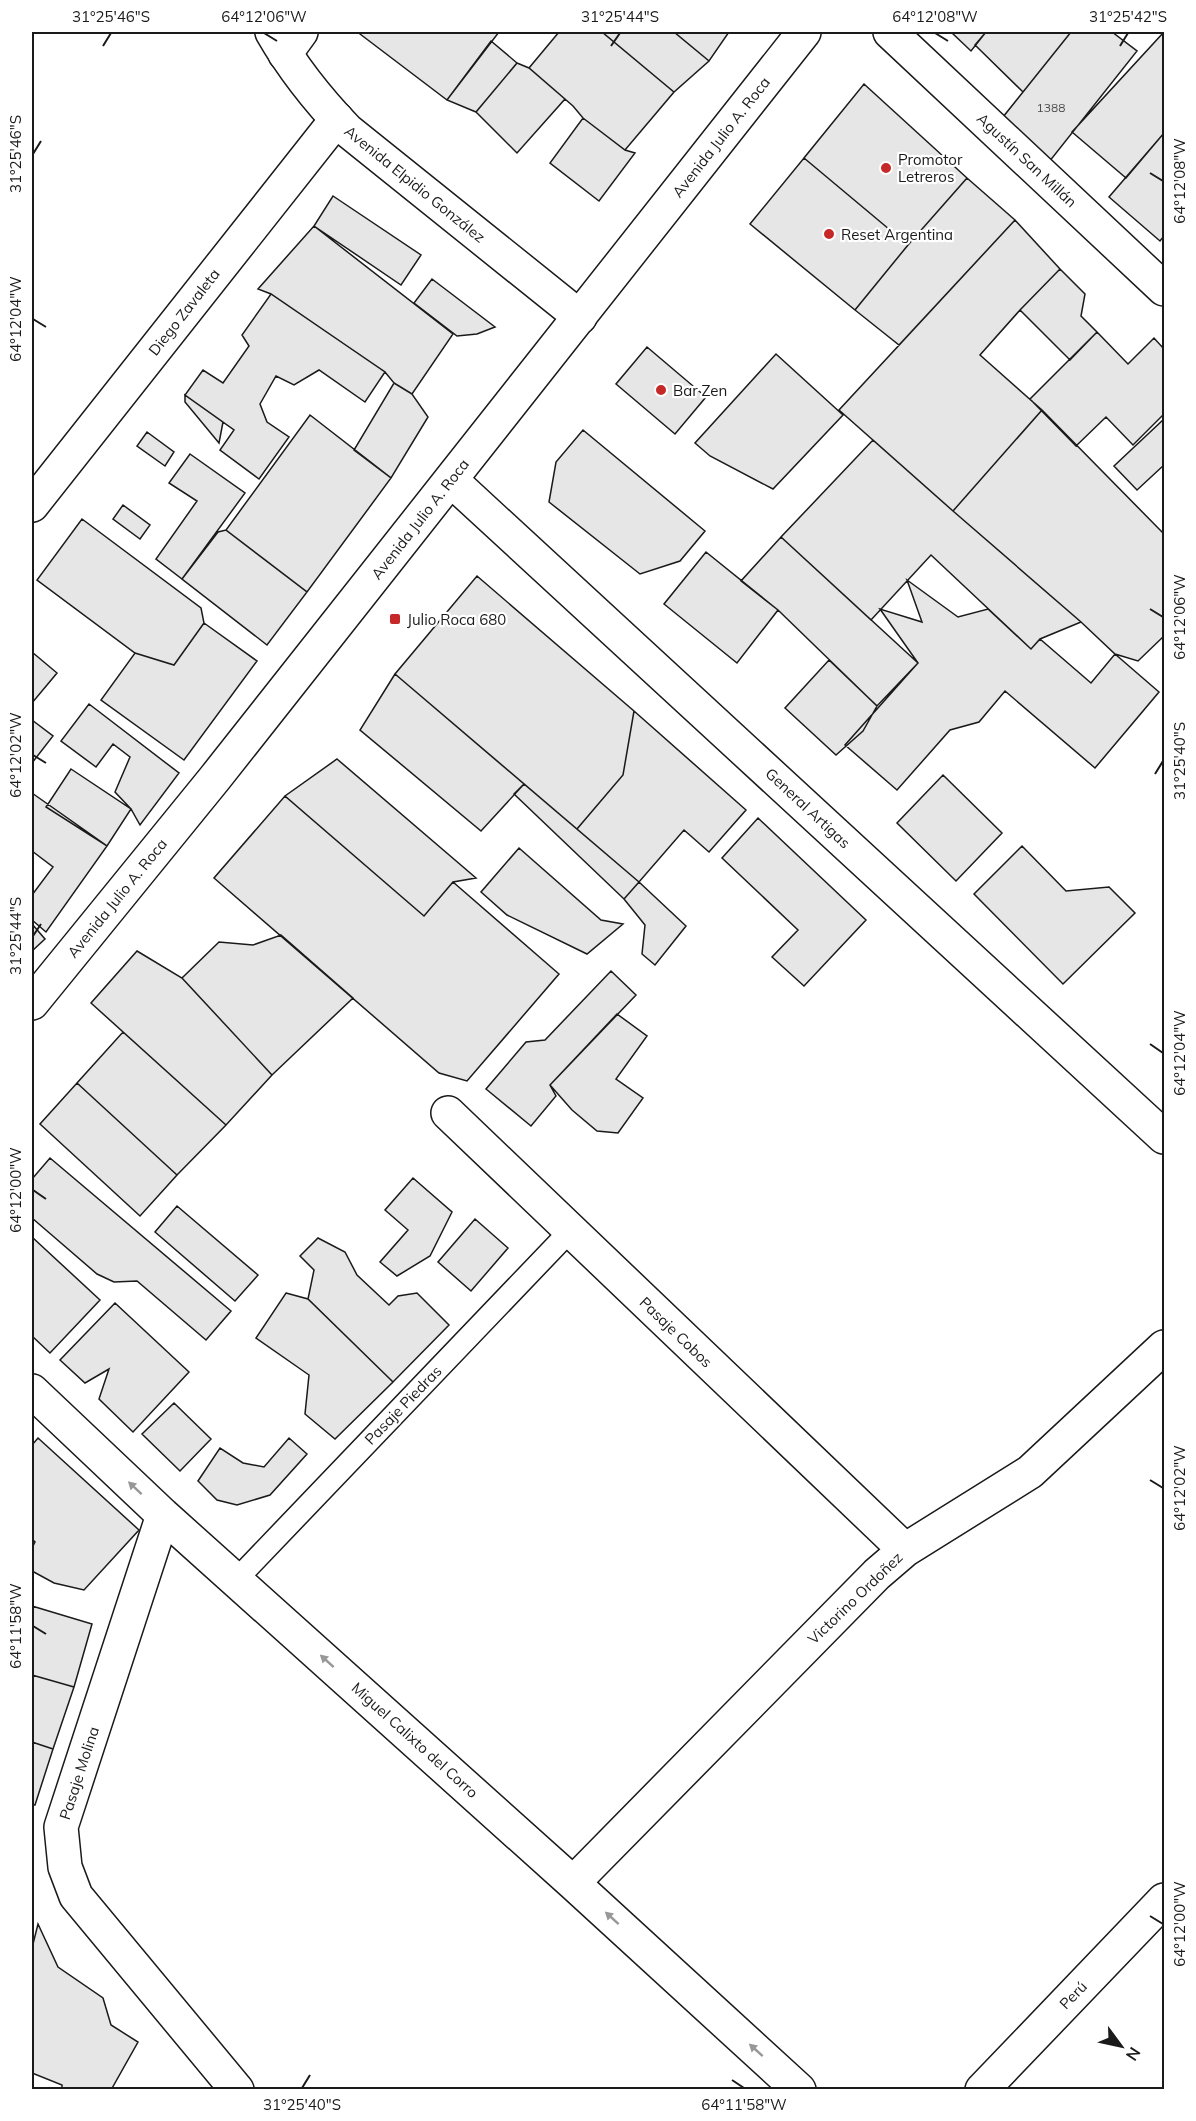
<svg xmlns="http://www.w3.org/2000/svg" width="1196" height="2121" font-family="Mulish,sans-serif">
	<style>
		.building { fill: #e6e6e6; stroke: #1a1a1a; stroke-width: 1.5 }
		.lines { fill: none; stroke-linecap: round; stroke-linejoin: round }
		.lane-casing { stroke: #1a1a1a; stroke-width: 24 }
		.street-casing { stroke: #1a1a1a; stroke-width: 36 }
		.secondary-casing { stroke: #1a1a1a; stroke-width: 36 }
		.primary-casing { stroke: #1a1a1a; stroke-width: 36 }
		.lane { stroke: #fff; stroke-width: 21 }
		.street { stroke: #fff; stroke-width: 33 }
		.secondary { stroke: #fff; stroke-width: 33 }
		.primary { stroke: #fff; stroke-width: 33 }
		.oneway { fill: #989898 }
		.ticks { fill: none; stroke: #1a1a1a; stroke-width: 2 }
		.poi-dot { fill: #c62828; stroke: #fff; stroke-width: 2 }
		.labels { text-anchor: middle; dominant-baseline: central; stroke-width: 4.5; stroke-linejoin: round; paint-order: stroke }
		.number-label { font-size: 12px; fill: #4d4d4d }
		.street-label { font-size: 15px; fill: #1a1a1a; stroke: #fff }
		.poi-label { font-size: 15px; fill: #1a1a1a; stroke: #fff; text-anchor: start }
		.neatline { fill: none; stroke: #1a1a1a; stroke-width: 2 }
		.ticks-label { font-size: 15px; text-anchor: middle; fill: #1a1a1a }
	</style>
	<rect width="100%" height="100%" fill="#fff"/>
	<path class="building" d="M362,32H499L447,100L360,34Z
		M559,32H602L674,92L625,150L583,118L573,106L529,68Z
		M602,32H674L709,61L674,92Z
		M674,32H729L709,61Z
		M951,32H986L971,51Z
		M986,32H1071L1023,92L975,45Z
		M1071,32H1112L1137,51L1049,162L999,122Z
		M1164,32V133L1126,178L1072,132Z
		M491,41L517,63L476,112L447,100Z
		M517,63L529,68L565,99L517,153L476,112Z
		M864,84L967,178L908,245L804,158Z
		M583,118L625,150L635,153L599,201L550,163Z
		M1164,133V236L1160,241L1109,197Z
		M804,158L908,245L855,310L750,224Z
		M967,178L1015,220L899,345L855,310L908,245Z
		M333,196L421,255L401,285L314,226Z
		M1015,220L1060,269L1020,310L980,355L1042,410L953,511L839,410Z
		M314,226L453,334L412,394L394,383L385,372L271,294L258,289Z
		M1060,269L1085,294L1081,316L1097,332L1070,360L1020,310Z
		M432,279L495,327L477,334L457,336L414,303Z
		M271,294L385,372L365,402L319,370L294,385L276,376L260,404L267,422L289,437L259,479L220,450L234,430L185,395L203,370L223,383L249,346L242,335Z
		M1097,332L1128,364L1154,338L1164,349V414L1133,445L1106,417L1076,446L1030,399Z
		M647,347L706,397L675,434L616,384Z
		M776,354L843,415L773,489L710,456L695,443Z
		M394,383L412,394L428,417L391,478L354,450Z
		M185,395L223,422L219,443L185,402Z
		M1042,410L1164,534V636L1138,661L1115,654L1081,622L953,511Z
		M310,415L391,478L307,592L226,530Z
		M1164,419V465L1137,490L1114,466Z
		M583,430L705,531L680,561L640,574L549,502L556,462Z
		M147,432L174,452L165,466L137,446Z
		M873,440L953,511L1081,622L1040,639L1031,649L931,555L871,620L781,537Z
		M190,454L245,493L182,579L156,559L197,501L169,483Z
		M123,505L150,525L140,539L113,519Z
		M82,519L201,608L204,623L174,665L135,653L37,580Z
		M226,530L307,592L267,645L182,579L218,532Z
		M781,537L918,663L877,706L778,610L741,581Z
		M706,552L778,610L737,663L664,604Z
		M477,576L634,711L623,775L577,829L395,674Z
		M907,580L958,617L988,609L1031,649L1040,639L1091,683L1115,654L1159,692L1095,768L1005,691L979,722L950,730L897,790L845,745L918,663L880,609L922,622Z
		M204,623L257,661L184,760L101,700L135,653L174,665Z
		M32,652L57,673L32,703Z
		M829,660L877,706L863,731L836,755L785,708Z
		M395,674L524,784L481,831L360,730Z
		M89,704L179,773L140,825L131,809L115,792L130,757L113,744L96,767L61,741Z
		M634,711L746,810L709,852L684,830L639,882L577,829L623,775Z
		M32,720L53,736L32,763Z
		M337,759L476,878L453,882L424,916L285,796Z
		M71,769L131,809L107,846L46,807Z
		M943,775L1002,833L956,881L897,823Z
		M524,784L639,882L624,899L514,794Z
		M32,793L107,846L46,932L32,920V895L53,867L32,851Z
		M285,796L424,916L453,882L559,974L467,1081L439,1073L214,878Z
		M758,818L866,920L804,986L772,957L798,930L722,858Z
		M1022,846L1066,891L1109,887L1135,913L1063,984L974,894Z
		M519,848L601,920L623,924L587,954L507,915L481,892Z
		M639,882L686,926L655,965L642,954L645,925L624,899Z
		M32,924L45,939L32,951Z
		M281,935L353,998L272,1075L182,978L219,942L253,945Z
		M137,951L182,978L272,1075L226,1125L91,1003Z
		M611,971L636,995L550,1085L556,1096L531,1126L486,1089L526,1042L545,1040Z
		M617,1014L647,1036L616,1079L643,1098L618,1133L597,1131L572,1110L550,1085Z
		M123,1032L226,1125L177,1175L77,1083Z
		M77,1083L177,1175L140,1216L40,1124Z
		M50,1158L231,1311L206,1340L137,1281L114,1282L97,1274L32,1218V1179Z
		M413,1178L452,1212L430,1256L397,1276L380,1262L408,1230L385,1210Z
		M177,1206L258,1275L235,1301L155,1232Z
		M475,1219L508,1248L471,1291L438,1262Z
		M32,1237L100,1300L50,1353L32,1336Z
		M318,1238L345,1252L357,1275L389,1305L398,1296L417,1293L449,1325L393,1382L308,1299L314,1270L300,1256Z
		M286,1293L308,1299L393,1382L335,1439L305,1414L309,1375L256,1338Z
		M115,1303L189,1372L133,1432L99,1399L109,1369L85,1383L60,1360Z
		M174,1403L211,1439L180,1471L142,1434Z
		M38,1438L139,1530L84,1590L54,1583L32,1571V1548L35,1542L32,1539V1445Z
		M289,1438L307,1454L270,1495L237,1505L217,1500L198,1481L220,1448L243,1463L264,1467Z
		M32,1606L92,1624L74,1687L32,1675Z
		M32,1675L74,1687L53,1749L32,1742Z
		M32,1742L53,1749L35,1805H32Z
		M38,1924L58,1967L103,1998L111,2025L138,2042L111,2090H62V2085L32,2073V1948Z"/>
	<g class="lines">
		<defs>
			<path id="lane" d="M237,1579L570,1231"/>
			<path id="street" d="M890,32L1164,289
				M285,54L301,32
				M451,480L1164,1137
				M32,505L337,119
				M448,1113L905,1550
				M32,1391L163,1515L573,1883L799,2090
				M163,1515L61,1827L65,1867L76,1896L237,2090
				M573,1883L877,1574L905,1550L1030,1472L1164,1347
				M982,2090L1164,1900"/>
			<path id="secondary" d="M272,32C292,67 318,100 347,130L580,317"/>
			<path id="primary" d="M32,1003L215,778L804,32"/>
		</defs>
		<use href="#lane" class="lane-casing"/>
		<use href="#street" class="street-casing"/>
		<use href="#secondary" class="secondary-casing"/>
		<use href="#primary" class="primary-casing"/>
		<use href="#lane" class="lane"/>
		<use href="#street" class="street"/>
		<use href="#secondary" class="secondary"/>
		<use href="#primary" class="primary"/>
	</g>
	<defs><path id="oneway-solid" d="M-6-.8H1V-3.2L6.5 0L1 3.2V.8H-6Z" transform="scale(1.5)"/></defs>
	<g class="oneway">
		<use href="#oneway-solid" transform="translate(135 1488) rotate(-137)"/>
		<use href="#oneway-solid" transform="translate(327 1661) rotate(-138)"/>
		<use href="#oneway-solid" transform="translate(612 1918) rotate(-138)"/>
		<use href="#oneway-solid" transform="translate(756 2050) rotate(-138)"/>
	</g>
	<path class="ticks" d="M264,33L277,41M935,33L948,41M103,46L111,33M611,46L620,33M1120,46L1128,33M33,154L41,141M1150,173L1163,181M33,319L46,327M1150,609L1163,617M33,755L46,763M1155,774L1163,761M33,936L41,924M1150,1044L1163,1053M33,1190L46,1199M1150,1480L1163,1488M33,1626L46,1634M1150,1916L1163,1924M732,2080L744,2088M302,2088L310,2075"/>
	<g class="poi-dot">
		<circle cx="886" cy="168" r="6"/>
		<circle cx="829" cy="234" r="6"/>
		<circle cx="661" cy="390" r="6"/>
		<rect x="389" y="613" width="12" height="12" rx="3"/>
	</g>
	<g class="labels">
		<g class="number-label">
			<text x="1051" y="107">1388</text>
		</g>
		<g class="street-label">
			<text transform="translate(721 137) rotate(-52)">Avenida Julio A. Roca</text>
			<text transform="translate(1027 160) rotate(43)">Agustín San Millán</text>
			<text transform="translate(415 184) rotate(39)">Avenida Elpidio González</text>
			<text transform="translate(184 312) rotate(-52)">Diego Zavaleta</text>
			<text transform="translate(420 519) rotate(-52)">Avenida Julio A. Roca</text>
			<text transform="translate(808 808) rotate(43)">General Artigas</text>
			<text transform="translate(117 898) rotate(-51)">Avenida Julio A. Roca</text>
			<text transform="translate(676 1332) rotate(44)">Pasaje Cobos</text>
			<text transform="translate(403 1405) rotate(-46)">Pasaje Piedras</text>
			<text transform="translate(855 1598) rotate(-44)">Victorino Ordoñez</text>
			<text transform="translate(415 1740) rotate(42)">Miguel Calixto del Corro</text>
			<text transform="translate(79 1773) rotate(-72)">Pasaje Molina</text>
			<text transform="translate(1073 1995) rotate(-46)">Perú</text>
		</g>
		<g class="poi-label">
			<text x="898" y="159">Promotor<tspan x="898" dy="17">Letreros</tspan></text>
			<text x="841" y="234">Reset Argentina</text>
			<text x="673" y="390">Bar Zen</text>
			<text x="407" y="619">Julio Roca 680</text>
		</g>
	</g>
	<rect width="1196" height="2121" fill="none" stroke="#ffffff" stroke-width="66"/>
	<g transform="translate(1121 2046) rotate(123)" stroke="#ffffff" stroke-width="4.5" paint-order="stroke">
	<path d="M0-4.5L10 22L0 15L-10 22Z" fill="#1a1a1a"/>
	<text y="-9" font-size="16" font-weight="bold" text-anchor="middle" fill="#1a1a1a">N</text>
	</g>
	<rect x="33" y="33" width="1130" height="2055" class="neatline"/>
	<g class="ticks-label">
		<text x="111" y="22">31°25'46"S</text>
		<text x="264" y="22">64°12'06"W</text>
		<text x="620" y="22">31°25'44"S</text>
		<text x="935" y="22">64°12'08"W</text>
		<text x="1128" y="22">31°25'42"S</text>
		<text transform="translate(16 154) rotate(-90)" y="5">31°25'46"S</text>
		<text transform="translate(1180 181) rotate(-90)" y="5">64°12'08"W</text>
		<text transform="translate(16 319) rotate(-90)" y="5">64°12'04"W</text>
		<text transform="translate(1180 617) rotate(-90)" y="5">64°12'06"W</text>
		<text transform="translate(16 755) rotate(-90)" y="5">64°12'02"W</text>
		<text transform="translate(1180 761) rotate(-90)" y="5">31°25'40"S</text>
		<text transform="translate(16 936) rotate(-90)" y="5">31°25'44"S</text>
		<text transform="translate(1180 1053) rotate(-90)" y="5">64°12'04"W</text>
		<text transform="translate(16 1190) rotate(-90)" y="5">64°12'00"W</text>
		<text transform="translate(1180 1488) rotate(-90)" y="5">64°12'02"W</text>
		<text transform="translate(16 1626) rotate(-90)" y="5">64°11'58"W</text>
		<text transform="translate(1180 1924) rotate(-90)" y="5">64°12'00"W</text>
		<text x="302" y="2110">31°25'40"S</text>
		<text x="744" y="2110">64°11'58"W</text>
	</g>
</svg>
